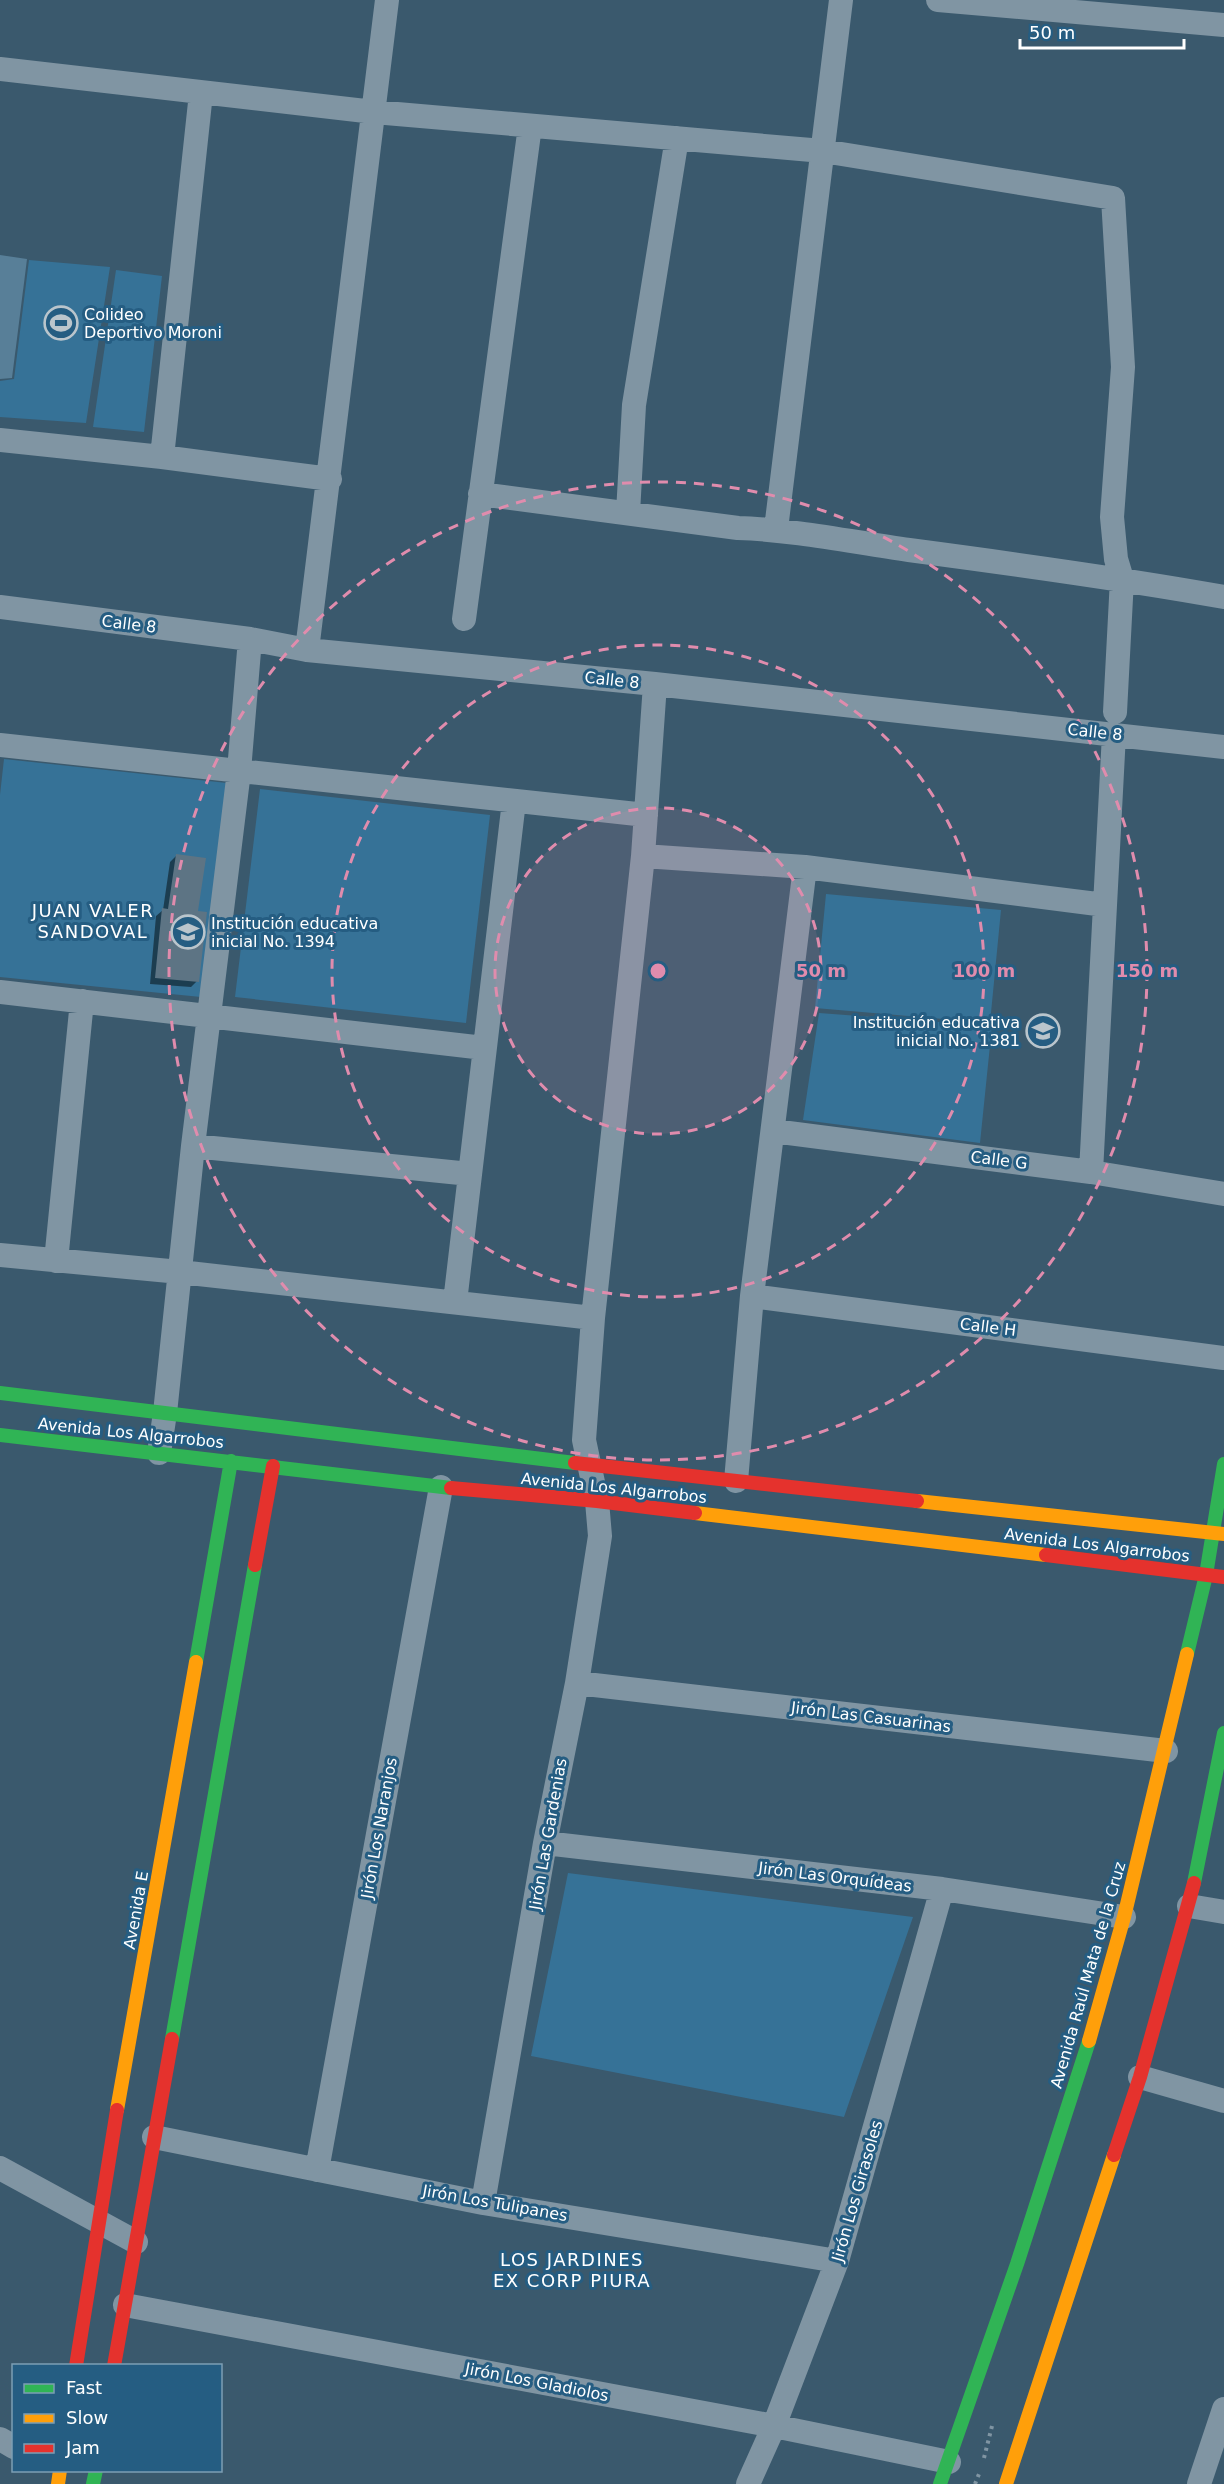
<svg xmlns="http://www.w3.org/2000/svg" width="1224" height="2484" font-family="'DejaVu Sans',sans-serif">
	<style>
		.green { fill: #367297 }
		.water { fill: #587f98 }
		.shadow { fill: #0007 }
		.building { fill: #5d7484 }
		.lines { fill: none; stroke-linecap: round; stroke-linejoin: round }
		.path { stroke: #8095a3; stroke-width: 4; stroke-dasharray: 3 4.5; stroke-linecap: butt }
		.street { stroke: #8095a3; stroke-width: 24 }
		.fast { stroke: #30b455; stroke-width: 14 }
		.slow { stroke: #ff9f0a; stroke-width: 14 }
		.jam { stroke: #e5322d; stroke-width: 14 }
		.ring { fill: none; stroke: #e08cad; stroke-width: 3; stroke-dasharray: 10 8 }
		.labels { text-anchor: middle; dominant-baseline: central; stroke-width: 6; stroke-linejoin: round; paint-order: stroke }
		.poi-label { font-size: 16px; fill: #fff; stroke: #255d82; text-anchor: start }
		.street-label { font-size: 16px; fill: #fff; stroke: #255d82 }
		.neighbourhood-label { font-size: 18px; letter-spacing: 1.5px; fill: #fff; stroke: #255d82 }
		.centre { fill: #e08cad; stroke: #255d82; stroke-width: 3 }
		.ring-label { font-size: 18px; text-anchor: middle; font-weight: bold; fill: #e08cad; stroke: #255d82; stroke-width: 6; stroke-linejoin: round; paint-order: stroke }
	</style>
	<rect width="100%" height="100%" fill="#3a596d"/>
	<path class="green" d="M29,260L110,267L86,423L0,417V381L14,379Z
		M116,270L162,276L144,432L93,427Z
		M4,759L227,783L201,997L0,977V795Z
		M260,789L490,815L466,1023L235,997Z
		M826,894L1001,910L990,1023L815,1008Z
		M819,1013L992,1026L980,1143L803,1120Z
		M568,1873L913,1917L844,2117L531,2056Z"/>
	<path class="water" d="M0,255L27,259L12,378L0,379Z"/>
	<path class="shadow" d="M177,855L197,913V981L191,987L150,984L156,916L163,910L170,862Z"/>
	<path class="building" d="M176,854L206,858L198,911L207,912L199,982L155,978L162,908L168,909Z"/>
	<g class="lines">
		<path class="path" d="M984,2458L993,2422
			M975,2484L979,2474"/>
		<path class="street" d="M938,0L1224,25
			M0,69L374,112L823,151L1113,198L1123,367L1112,517L1116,559L1122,579L1115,712
			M0,440L162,457L330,479
			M162,457L201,93
			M480,494L738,528C796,530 852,542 909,550C1015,564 1119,578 1224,597
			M628,513L634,405L677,138
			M776,529L841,0
			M0,607L250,639L307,650L655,684L1224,747
			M464,619L530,126
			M307,650L387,0
			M0,745L646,815
			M643,856L805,867L1105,905
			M0,992L484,1048
			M773,1131L1091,1172L1224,1194
			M193,1146L470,1174
			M1091,1172L1114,734
			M0,1255L180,1272L593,1318
			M56,1261L82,1001
			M752,1296L1224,1358
			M455,1302L514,801
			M159,1453L165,1413L193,1146L239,771L250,639
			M736,1481L752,1296L805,867
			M577,1683L1166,1751
			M545,1843L942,1889L1124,1917
			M1189,1906L1224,1912
			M1140,2077L1224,2101
			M154,2137L483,2203L837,2261
			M0,2168L136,2242
			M317,2170L441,1487
			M483,2203L545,1843L577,1683L600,1536L597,1501L584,1440L593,1318L643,856L655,684
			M125,2305L774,2426L949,2462
			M0,2439L14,2447
			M748,2484L774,2426L837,2261L942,1889
			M1199,2484L1224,2409"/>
		<path class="fast" d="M0,1393L575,1463
			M0,1435L451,1488
			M1187,1654L1206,1575L1224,1464
			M196,1662L231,1461
			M1194,1883L1224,1733
			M172,2039L255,1565
			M93,2484L96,2470
			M940,2484L1017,2264L1089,2041"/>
		<path class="slow" d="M917,1501L1224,1534
			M695,1513L1046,1555
			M1089,2041L1124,1917L1187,1654
			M117,2110L196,1662
			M58,2484L60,2470
			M1006,2484L1114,2155"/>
		<path class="jam" d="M575,1463L917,1501
			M451,1488L597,1501L695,1513
			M1046,1555L1224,1577
			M255,1565L273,1466
			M1114,2155L1140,2077L1194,1883
			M76,2366L117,2110
			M114,2366L172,2039"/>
	</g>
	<circle cx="658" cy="971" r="163" fill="#e08cad" fill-opacity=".12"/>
	<g class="ring">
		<circle cx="658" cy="971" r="163"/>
		<circle cx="658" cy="971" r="326"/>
		<circle cx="658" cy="971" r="489"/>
	</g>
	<defs>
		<symbol id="stadium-ring" viewBox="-11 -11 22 22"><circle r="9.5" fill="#255d82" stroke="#bac5cc" stroke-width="1.5"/><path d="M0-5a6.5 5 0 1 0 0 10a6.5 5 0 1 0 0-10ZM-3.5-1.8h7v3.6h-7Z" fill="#bac5cc"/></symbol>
		<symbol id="school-ring" viewBox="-11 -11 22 22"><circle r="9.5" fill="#255d82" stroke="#bac5cc" stroke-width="1.5"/><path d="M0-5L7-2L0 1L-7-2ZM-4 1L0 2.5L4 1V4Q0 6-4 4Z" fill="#bac5cc"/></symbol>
	</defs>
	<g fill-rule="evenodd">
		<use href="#stadium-ring" x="42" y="304" width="38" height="38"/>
		<use href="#school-ring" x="169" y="913" width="38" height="38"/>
		<use href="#school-ring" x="1024" y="1012" width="38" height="38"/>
	</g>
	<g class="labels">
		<g class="poi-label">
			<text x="84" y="314">Colideo<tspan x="84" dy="18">Deportivo Moroni</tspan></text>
			<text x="211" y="923">Institución educativa<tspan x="211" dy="18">inicial No. 1394</tspan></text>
			<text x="1020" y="1022" text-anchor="end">Institución educativa<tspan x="1020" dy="18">inicial No. 1381</tspan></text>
		</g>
		<g class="street-label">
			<text transform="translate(129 624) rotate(7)">Calle 8</text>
			<text transform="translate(612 680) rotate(6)">Calle 8</text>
			<text transform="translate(1095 732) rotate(6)">Calle 8</text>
			<text transform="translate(999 1160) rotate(7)">Calle G</text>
			<text transform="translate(988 1327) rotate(7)">Calle H</text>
			<text transform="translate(131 1433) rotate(6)">Avenida Los Algarrobos</text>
			<text transform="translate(614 1488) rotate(6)">Avenida Los Algarrobos</text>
			<text transform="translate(1097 1545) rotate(7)">Avenida Los Algarrobos</text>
			<text transform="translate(871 1717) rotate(7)">Jirón Las Casuarinas</text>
			<text transform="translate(379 1828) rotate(-80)">Jirón Los Naranjos</text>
			<text transform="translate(548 1834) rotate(-80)">Jirón Las Gardenias</text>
			<text transform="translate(835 1877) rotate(7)">Jirón Las Orquídeas</text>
			<text transform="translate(136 1910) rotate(-80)">Avenida E</text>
			<text transform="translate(1088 1975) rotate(-74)">Avenida Raúl Mata de la Cruz</text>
			<text transform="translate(857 2191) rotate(-74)">Jirón Los Girasoles</text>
			<text transform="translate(495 2203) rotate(10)">Jirón Los Tulipanes</text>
			<text transform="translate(537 2382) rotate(11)">Jirón Los Gladiolos</text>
		</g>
		<g class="neighbourhood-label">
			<text x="93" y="910">JUAN VALER<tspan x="93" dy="21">SANDOVAL</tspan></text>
			<text x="572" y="2259">LOS JARDINES<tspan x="572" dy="21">EX CORP PIURA</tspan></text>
		</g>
	</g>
	<circle cx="658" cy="971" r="9" class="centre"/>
	<g class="ring-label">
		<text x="821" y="977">50 m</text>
		<text x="984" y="977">100 m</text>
		<text x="1147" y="977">150 m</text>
	</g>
	<rect x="12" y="2364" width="210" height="108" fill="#255d82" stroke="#7c9eb4" stroke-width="1.5"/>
	<rect x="24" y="2384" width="30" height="9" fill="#30b455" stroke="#7c9eb4" stroke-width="1.5"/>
	<text x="66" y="2394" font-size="18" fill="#ffffff">Fast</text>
	<rect x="24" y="2414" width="30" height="9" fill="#ff9f0a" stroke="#7c9eb4" stroke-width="1.5"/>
	<text x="66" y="2424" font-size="18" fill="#ffffff">Slow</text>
	<rect x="24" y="2444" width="30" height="9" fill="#e5322d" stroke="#7c9eb4" stroke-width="1.5"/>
	<text x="66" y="2454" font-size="18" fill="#ffffff">Jam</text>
	<path d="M1020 39v9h164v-9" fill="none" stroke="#ffffff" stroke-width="3"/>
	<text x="1029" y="39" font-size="18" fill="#ffffff" stroke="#255d82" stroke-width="4.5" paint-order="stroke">50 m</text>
</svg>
